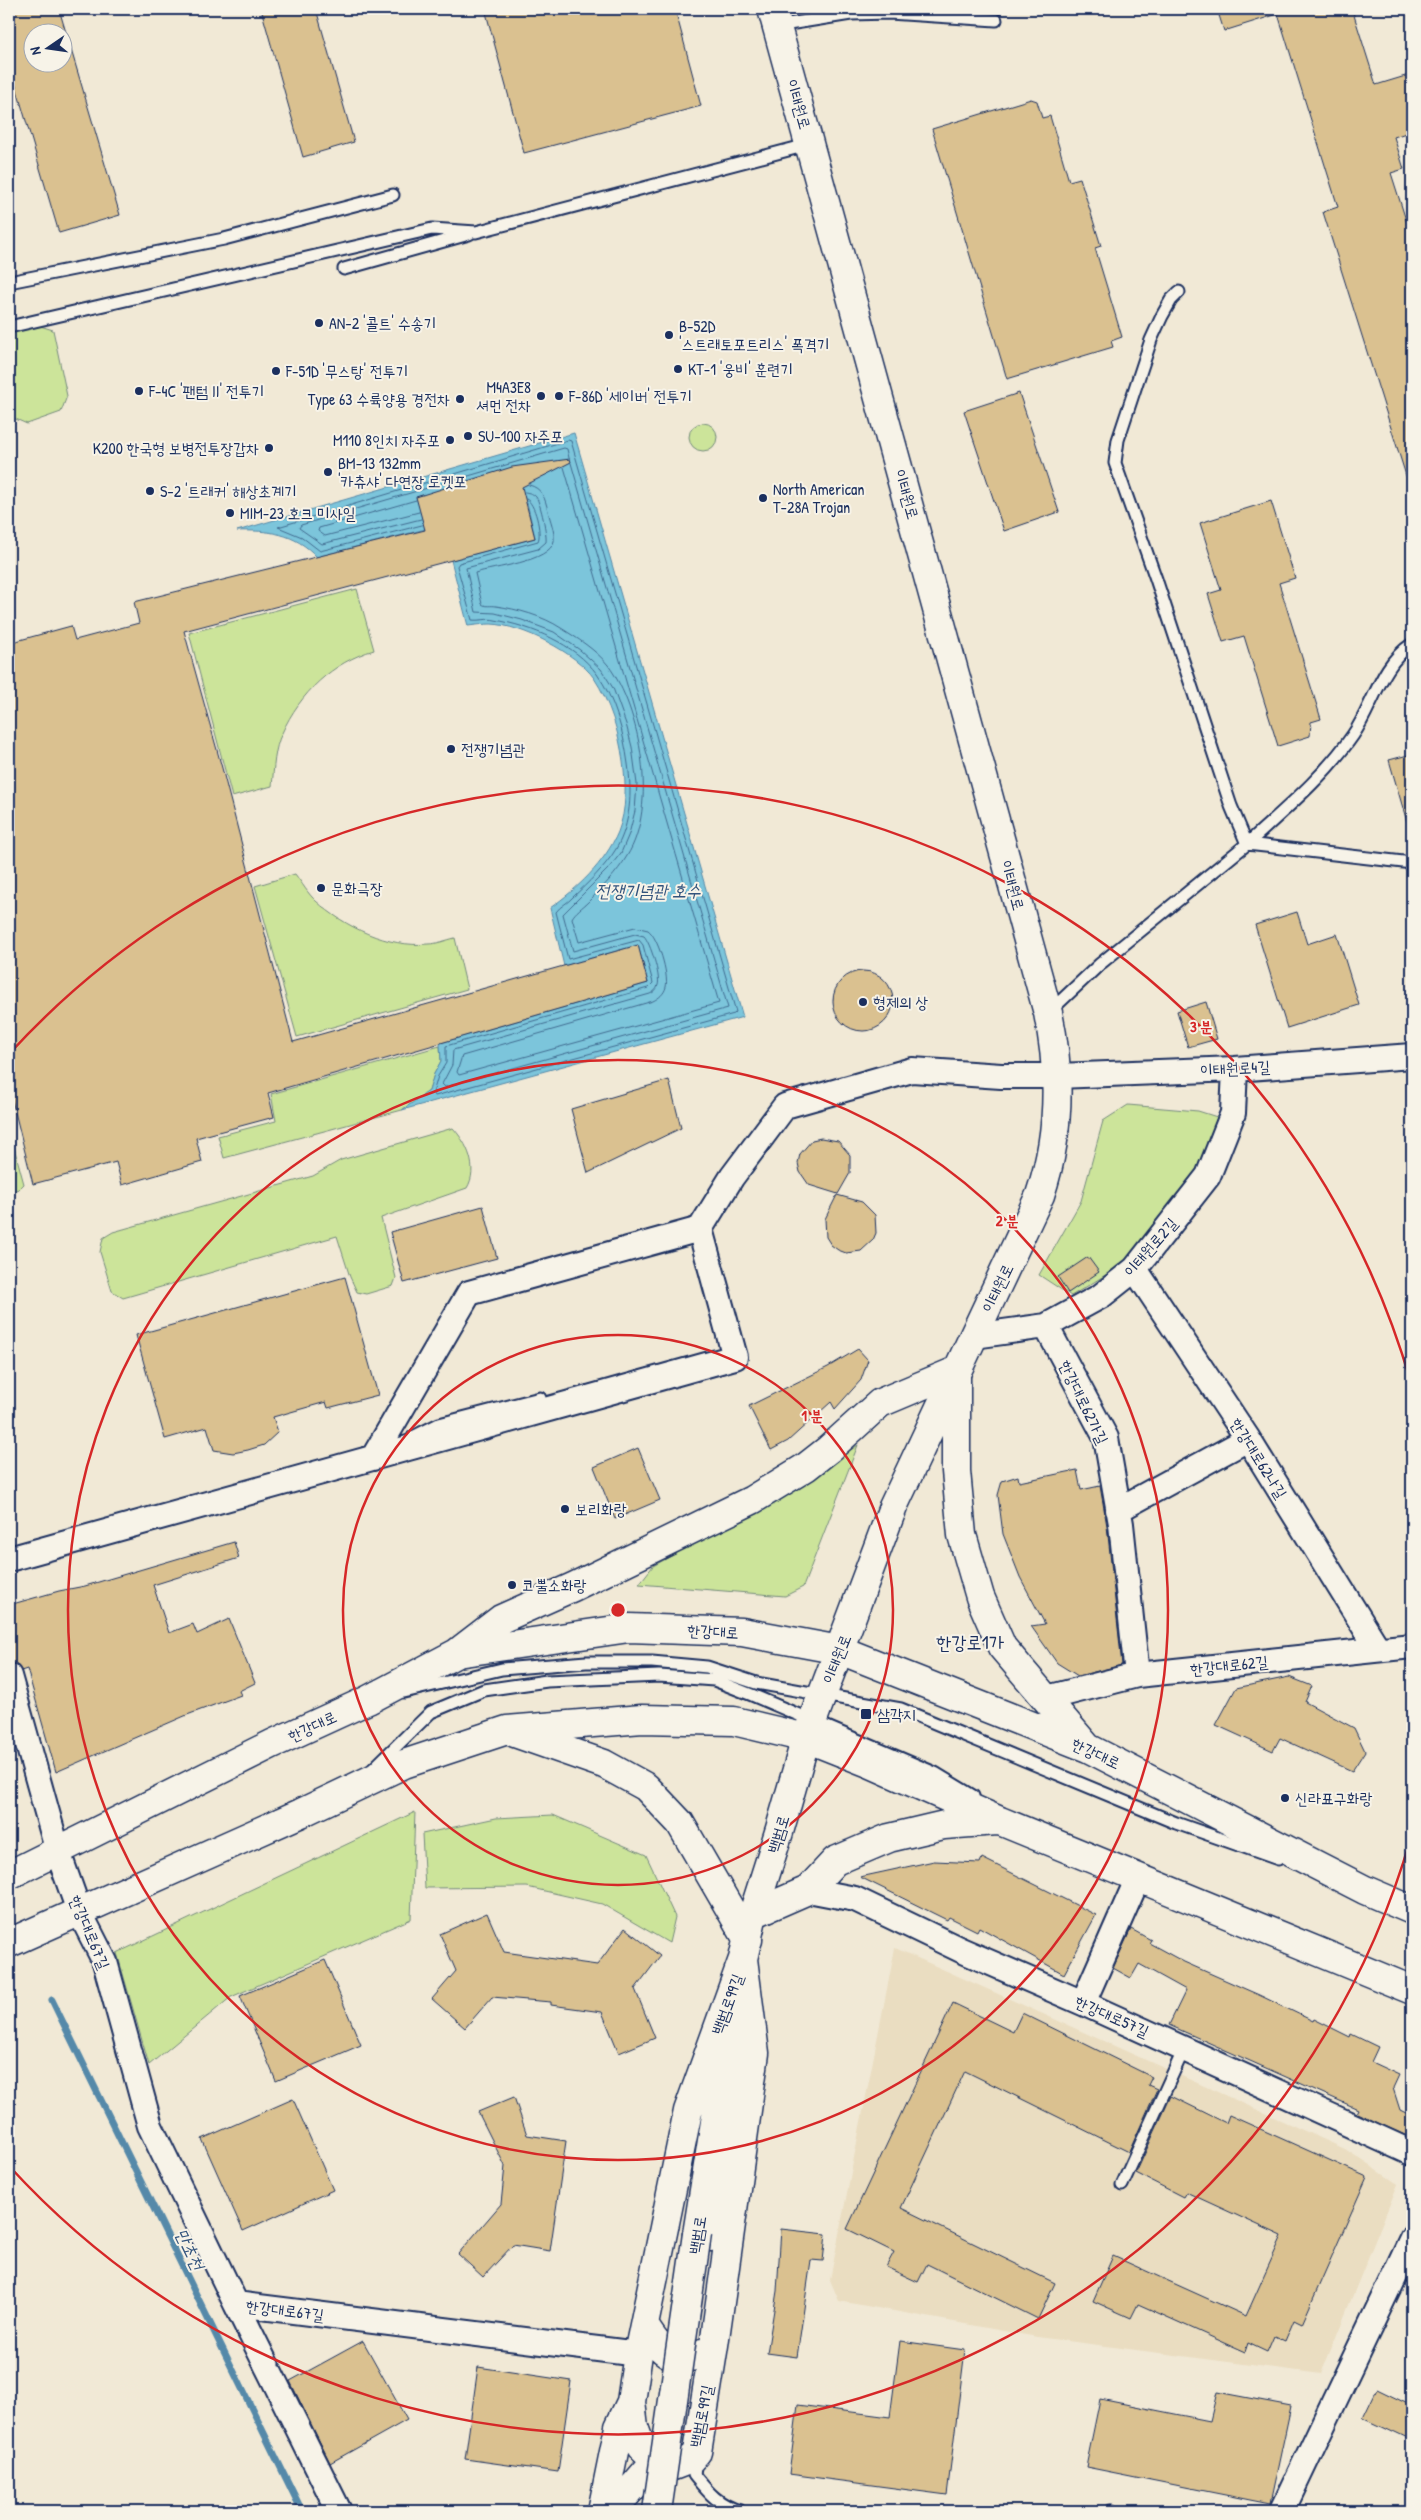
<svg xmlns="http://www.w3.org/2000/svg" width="1421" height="2520" font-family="'Patrick Hand','Poor Story',sans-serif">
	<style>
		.built { fill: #eaddc1 }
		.green { fill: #cce49a; stroke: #748a7c }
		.water { fill: #7bc5db; stroke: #5589a9 }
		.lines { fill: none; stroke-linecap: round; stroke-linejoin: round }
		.shore { stroke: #416b90; stroke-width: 1 }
		.stream { stroke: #5589a9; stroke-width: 7 }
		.building { fill: #dac190; stroke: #1b2f5e; fill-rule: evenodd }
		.service-casing { stroke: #1b2f5e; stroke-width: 15 }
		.minor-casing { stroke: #1b2f5e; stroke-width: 28 }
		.secondary-casing { stroke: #1b2f5e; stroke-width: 31 }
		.primary-casing { stroke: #1b2f5e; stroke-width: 31 }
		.service { stroke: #f7f3e8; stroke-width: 11 }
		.minor { stroke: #f7f3e8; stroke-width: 24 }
		.secondary { stroke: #f7f3e8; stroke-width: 28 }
		.primary { stroke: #f7f3e8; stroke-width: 28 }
		.secondary-bridge-casing { stroke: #1b2f5e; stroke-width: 31; stroke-linecap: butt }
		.secondary-bridge { stroke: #f7f3e8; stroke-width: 28 }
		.ring { fill: none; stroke: #d62828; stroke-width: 2.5 }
		.poi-dot { fill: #1b2f5e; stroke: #f7f3e8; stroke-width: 2 }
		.labels { text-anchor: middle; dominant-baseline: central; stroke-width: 4; stroke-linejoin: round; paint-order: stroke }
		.street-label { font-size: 16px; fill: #1b2f5e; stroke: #f7f3e8 }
		.poi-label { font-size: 16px; fill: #1b2f5e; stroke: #f7f3e8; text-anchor: start }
		.water-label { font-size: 18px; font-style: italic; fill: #33547d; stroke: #f7f3e8 }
		.quarter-label { font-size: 19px; fill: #1b2f5e; stroke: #f7f3e8 }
		.centre { fill: #d62828; stroke: #f7f3e8; stroke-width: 2.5 }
		.ring-label { font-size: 15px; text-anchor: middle; font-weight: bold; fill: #d62828; stroke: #f7f3e8; stroke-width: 4; stroke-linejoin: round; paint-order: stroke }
	</style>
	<rect width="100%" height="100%" fill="#f1e9d6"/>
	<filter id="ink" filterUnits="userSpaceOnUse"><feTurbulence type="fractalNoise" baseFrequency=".02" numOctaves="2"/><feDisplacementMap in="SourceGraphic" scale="10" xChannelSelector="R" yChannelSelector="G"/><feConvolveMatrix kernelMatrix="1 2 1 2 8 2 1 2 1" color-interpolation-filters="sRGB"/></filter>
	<g filter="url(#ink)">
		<path class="built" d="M895,1948L1345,2149L1398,2184L1321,2374L1037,2337L839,2301L830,2280Z"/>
		<path class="green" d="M34,324L53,330L67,396L61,412L27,424L9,416V330Z
			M689 437a14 14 0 1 1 28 0a14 14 0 1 1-28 0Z
			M357,589L374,650C333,662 300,693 282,733C274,749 274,768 272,786L232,797L189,633Z
			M295,874C302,883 308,894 316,901C345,927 388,948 428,944C437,944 446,940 455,938L467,989L297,1037L255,886Z
			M440,1046L441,1061L434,1074L429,1091L402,1110L224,1158L218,1136L276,1121L271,1094Z
			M1128,1105L1198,1111L1217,1117L1200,1171L1127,1262L1071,1296L1039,1275L1081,1201L1103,1121Z
			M453,1128C467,1143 479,1168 467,1188L381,1218L396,1278L393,1286L366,1294L357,1292L350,1277L337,1236L123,1298L112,1291L100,1252L103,1238L113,1232L313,1176L341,1160Z
			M9,1129L24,1184L19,1189L9,1192Z
			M858,1445L803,1587L785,1596L639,1584L653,1566L794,1489Z
			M415,1812L411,1919L231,1997L149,2065L117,1953Z
			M553,1815L646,1855L675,1917L669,1943L602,1904L527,1887L425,1888L422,1834L496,1818Z"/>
		<path class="water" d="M574,433L743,1017L402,1110L429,1091L434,1074L441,1061L440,1043L648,983L638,945L564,966L550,908C577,889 605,863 618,832C627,809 626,785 623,761C619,733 610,702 594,678C576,653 522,625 491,624C484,624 476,625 468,626L451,560L535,538L527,503L317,557C295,533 268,530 237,531Z"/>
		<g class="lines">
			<path class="shore" d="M529,485C542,488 545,498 548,511C550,520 555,531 554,541C550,562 493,567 475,573L482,604C486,607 491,605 496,606C517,609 543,616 561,628C577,638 596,650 608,665C641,710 658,807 627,856C617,873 602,888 588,902C583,907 575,912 572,918L579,942L635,927L648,930C658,937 669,975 666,987C664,994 659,998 653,1001L462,1056L457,1072L459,1075L719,1003L564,467
				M525,492C529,493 533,493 536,497C541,504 547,534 546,542L538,549L466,568L476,612L495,613L522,620L554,632L580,650L601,669L613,688L626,724L632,747L637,784L635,811L629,834L621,853L608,869L563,914L573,951L635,934L644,936C650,942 661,977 658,985C657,990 654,992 650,994L453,1050L452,1065L442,1084L445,1087L728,1008L571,463
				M416,500L319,528L318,531L325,536L419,512
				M421,519L322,544L299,528L301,525L564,448L567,449L569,458
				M422,525L320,551L302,537L278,527L568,440L571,441L736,1012L734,1014L435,1096L433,1093L438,1076L446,1063V1046L648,988L653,983L643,945L639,940L568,959L556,912C560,906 568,903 573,897C588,883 605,867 616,849C631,823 632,792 628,764C624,734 615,699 597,674C575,644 531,626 495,620C488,618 480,621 472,620L457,566L459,563L538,541C542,533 535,502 526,499"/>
			<path class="stream" d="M52,2000L302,2511"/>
		</g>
		<path class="building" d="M9,9H59L120,215L59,233L9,63ZM32,32H62V62H32Z
			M261,9H316L354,142L303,157Z
			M485,9H675L701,106L524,153Z
			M1217,9H1352L1376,85L1412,74V131L1394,137L1404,169L1391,173L1412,239V481L1408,482L1323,212L1338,207L1278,14L1224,31Z
			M1031,99L1037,101L1042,118L1050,116L1069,181L1080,178L1101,246L1095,248L1122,337L1111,341L1113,347L1007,379L932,129Z
			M1019,393L1059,512L1004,531L964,411Z
			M570,459L571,462L522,487L535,538L184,631L222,768L293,1042L638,945L648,983L268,1093L274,1117L196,1138L202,1162L122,1185L116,1162L33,1184L9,1088V643L71,626L75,640L139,623L134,602L425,530L416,497L512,467Z
			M1271,501L1295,578L1279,583L1321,719L1311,722L1310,736L1278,746L1244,636L1223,642L1208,594L1221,590L1200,523Z
			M1412,754V821L1407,822L1389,760Z
			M1297,912L1307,944L1337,934L1359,1005L1287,1028L1255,925Z
			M833 1001a30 30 0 1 1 60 0a30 30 0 1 1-60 0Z
			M1206,1002L1217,1039L1188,1047L1177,1011Z
			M669,1080L681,1128L588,1173L571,1109Z
			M821,1138L838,1141L850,1155V1173L838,1194L809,1185L800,1172L798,1163L800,1154L812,1140Z
			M837,1195L862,1202L875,1215L876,1233L873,1240L861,1251L846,1253L838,1250L831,1245L826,1237L825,1219Z
			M483,1206L497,1258L404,1283L390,1232Z
			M1088,1257L1099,1272L1068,1293L1058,1277Z
			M345,1277L378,1395L328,1408L326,1402L273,1417L278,1432L264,1445L248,1450L233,1453L214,1450L207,1427L165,1439L136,1335Z
			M858,1349L868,1360L861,1380L835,1409L831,1402L788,1441L771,1450L749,1406L828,1367Z
			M638,1448L660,1500L615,1519L594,1467Z
			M1077,1470L1081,1490L1100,1486L1107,1526L1122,1665L1078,1676L1057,1663L1031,1626L1045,1624L1020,1577L1003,1534L998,1495L1002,1481L1018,1476L1019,1482Z
			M234,1542L239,1558L153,1585L169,1633L193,1624L197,1634L229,1619L255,1683L239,1691L241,1695L187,1715L56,1772L27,1669L21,1671L18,1666L11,1663L9,1605L59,1591L85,1586Z
			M1289,1677L1312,1686L1305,1702L1354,1728L1365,1751L1352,1771L1280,1738L1273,1751L1216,1725L1236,1688Z
			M982,1858L1096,1915L1064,1974L979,1927L977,1931L949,1917L947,1920L860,1877L934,1861L980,1863Z
			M487,1913L504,1952L597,1965L625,1928L660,1956L635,1989L655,2038L619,2053L602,2012L551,2005V2002L492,1997L465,2028L432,1999L456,1971L440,1934Z
			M1131,1929L1151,1940L1149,1943L1184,1962L1259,1995L1313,2021L1314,2019L1350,2037L1351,2034L1378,2047L1371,2062L1399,2075L1393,2088L1400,2110L1412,2116V2130L1409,2137L1356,2113L1358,2109L1169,2025L1186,1990L1139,1964L1131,1978L1113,1968Z
			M325,1960L361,2045L276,2081L240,1996Z
			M953,2003L1013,2032L1022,2013L1152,2077L1148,2085L1157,2089L1129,2152L965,2071L901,2208L1055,2283L1038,2319L927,2264L918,2282L886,2267L894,2252L847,2229Z
			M1171,2096L1226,2123L1229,2115L1367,2177L1302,2324L1294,2320L1285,2341L1274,2336L1267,2352L1248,2343L1245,2352L1138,2304L1131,2318L1093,2301L1113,2256L1246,2316L1282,2236L1186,2192L1183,2197L1136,2173Z
			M514,2097L527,2135L566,2141L550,2251L513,2245L483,2277L458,2254L501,2204L505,2166L478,2112Z
			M293,2099L333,2190L243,2231L202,2139Z
			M781,2229L826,2234L823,2261L811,2260L797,2357L767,2353L777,2291Z
			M363,2341L407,2420L330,2463L290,2381Z
			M900,2341L965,2350L947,2495L789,2474L798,2405L890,2417Z
			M478,2367L571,2381L558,2472L465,2459Z
			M1377,2389L1412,2406V2441L1363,2418Z
			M1217,2392L1291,2406L1270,2504L1086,2467L1100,2399L1210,2421Z"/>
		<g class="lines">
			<defs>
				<path id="service" d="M776,26L851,14L889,13L996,20
					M344,269L469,234
					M9,282L224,239L393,195
					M1179,292L1171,300L1162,316L1151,340L1118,440L1115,463L1156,579L1231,806L1247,844C1284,810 1324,777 1353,735C1373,706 1381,664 1412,644
					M9,327L432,229L476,232L811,144
					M1049,1012L1100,964L1247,844L1412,863
					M413,1437L439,1424L540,1398
					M404,1692L502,1669L586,1662H652L707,1667L756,1683L901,1709L1176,1823L1278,1859
					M373,1769L431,1712L484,1690L547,1681L659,1676L714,1680L752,1695L935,1773L973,1796
					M1122,2185L1184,2049
					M696,2457L694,2475C708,2492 718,2505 740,2511
					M1111,2511H1112"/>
				<path id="minor" d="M700,1229L732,1177L785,1106L912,1070L1001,1076H1057L1235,1069L1412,1056
					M1135,1269L1248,1439L1378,1649
					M1046,1326L1106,1438L1121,1524L1137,1675
					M974,1336L1046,1326L1101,1296L1135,1269L1208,1176L1233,1113L1235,1069
					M1118,1510L1248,1439
					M9,1559C250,1491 493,1425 735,1357L700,1229L469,1293L373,1458
					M9,1676L58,1852L79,1911L105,1962L150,2126L236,2304L638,2354
					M1047,1698L1137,1675L1412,1646
					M808,1890L855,1899L961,1950L1083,2003L1412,2153
					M1083,2003L1138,1878
					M236,2304L339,2511
					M1282,2511L1412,2238"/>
				<path id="secondary" d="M743,1959L755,2053L714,2345L697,2452L691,2459L673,2466L656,2460L641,2446L634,2427L631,2402L638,2354L688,2111L743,1959L753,1914L779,1832L806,1738L893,1507L1040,1195C1060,1135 1061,1074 1048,1013L772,9
					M697,2234L729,2035
					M711,2237L738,2003
					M644,2325C658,2348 672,2367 702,2353
					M602,2511L619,2427L630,2404
					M602,2511L626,2495L656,2460"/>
				<path id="primary" d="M458,1652L501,1619L573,1587L752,1500L806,1467L829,1449L880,1403L956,1371V1471L962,1535L980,1597L1002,1647L1087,1747
					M515,1733L604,1764L646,1787L680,1823L748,1940
					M9,1875L272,1744L368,1700L457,1653L629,1628L742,1632L840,1650L1088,1748L1365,1890L1412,1910
					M753,1914L808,1890L835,1861L889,1838L944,1825L997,1821
					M9,1943L301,1813L404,1764L507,1730L642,1719L734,1721L806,1738L869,1763L1000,1821L1412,1990"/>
			</defs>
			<use href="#service" class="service-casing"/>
			<use href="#minor" class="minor-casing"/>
			<use href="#secondary" class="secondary-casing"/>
			<use href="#primary" class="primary-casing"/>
			<use href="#service" class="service"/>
			<use href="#minor" class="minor"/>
			<use href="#secondary" class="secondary"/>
			<use href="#primary" class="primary"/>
			<defs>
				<path id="secondary-bridge" d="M657,2511L697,2234"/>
			</defs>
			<use href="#secondary-bridge" class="secondary-bridge-casing"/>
			<use href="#secondary-bridge" class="secondary-bridge"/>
		</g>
	</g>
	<g class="ring">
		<circle cx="618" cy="1610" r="275"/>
		<circle cx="618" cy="1610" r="550"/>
		<path d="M1411 1837A825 825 0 0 1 10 2167M10 1053A825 825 0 0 1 1411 1383"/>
	</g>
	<g class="poi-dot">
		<circle cx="319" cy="323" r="5"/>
		<circle cx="669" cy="335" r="5"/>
		<circle cx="678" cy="369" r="5"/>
		<circle cx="276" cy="371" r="5"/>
		<circle cx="139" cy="391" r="5"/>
		<circle cx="541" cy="396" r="5"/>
		<circle cx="559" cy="396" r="5"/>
		<circle cx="460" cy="399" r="5"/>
		<circle cx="468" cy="436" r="5"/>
		<circle cx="450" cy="440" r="5"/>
		<circle cx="269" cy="448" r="5"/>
		<circle cx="328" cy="472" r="5"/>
		<circle cx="150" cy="491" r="5"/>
		<circle cx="763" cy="498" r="5"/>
		<circle cx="230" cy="513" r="5"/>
		<circle cx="451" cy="749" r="5"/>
		<circle cx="321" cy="888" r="5"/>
		<circle cx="863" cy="1002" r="5"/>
		<circle cx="565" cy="1509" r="5"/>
		<circle cx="512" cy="1585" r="5"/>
		<rect x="860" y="1708" width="12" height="12" rx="2.5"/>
		<circle cx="1285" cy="1798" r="5"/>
	</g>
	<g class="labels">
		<g class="street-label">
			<text transform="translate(799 104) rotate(74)">이태원로</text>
			<text transform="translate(907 494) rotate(74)">이태원로</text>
			<text transform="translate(1013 885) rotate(75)">이태원로</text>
			<text transform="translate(1235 1068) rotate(-3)">이태원로4길</text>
			<text transform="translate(1150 1247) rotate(-49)">이태원로2길</text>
			<text transform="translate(997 1288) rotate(-64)">이태원로</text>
			<text transform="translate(1084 1402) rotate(64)">한강대로62가길</text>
			<text transform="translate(1259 1458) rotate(58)">한강대로62나길</text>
			<text transform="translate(713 1631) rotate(3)">한강대로</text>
			<text transform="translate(836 1659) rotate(-68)">이태원로</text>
			<text transform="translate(1229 1665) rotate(-6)">한강대로62길</text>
			<text transform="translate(312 1726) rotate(-25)">한강대로</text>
			<text transform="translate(1096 1753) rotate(25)">한강대로</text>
			<text transform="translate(778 1834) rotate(-73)">백범로</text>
			<text transform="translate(90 1932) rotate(67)">한강대로67길</text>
			<text transform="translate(727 2004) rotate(-70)">백범로99길</text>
			<text transform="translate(1112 2016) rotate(24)">한강대로57길</text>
			<text transform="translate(697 2235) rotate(-81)">백범로</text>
			<text transform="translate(285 2310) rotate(7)">한강대로67길</text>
			<text transform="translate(701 2416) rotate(-79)">백범로99길</text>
		</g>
		<g class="poi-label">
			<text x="329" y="323">AN-2 '콜트' 수송기</text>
			<text x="679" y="326">B-52D<tspan x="679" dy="18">'스트래토포트리스' 폭격기</tspan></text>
			<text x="688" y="369">KT-1 '웅비' 훈련기</text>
			<text x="286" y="371">F-51D '무스탕' 전투기</text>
			<text x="531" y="387" text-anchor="end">M4A3E8<tspan x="531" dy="18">셔먼 전차</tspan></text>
			<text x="149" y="391">F-4C '팬텀 II' 전투기</text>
			<text x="569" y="396">F-86D '세이버' 전투기</text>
			<text x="450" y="399" text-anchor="end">Type 63 수륙양용 경전차</text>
			<text x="478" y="436">SU-100 자주포</text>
			<text x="440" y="440" text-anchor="end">M110 8인치 자주포</text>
			<text x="259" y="448" text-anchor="end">K200 한국형 보병전투장갑차</text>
			<text x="338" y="463">BM-13 132mm<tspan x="338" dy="18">'카츄샤' 다연장 로켓포</tspan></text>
			<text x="773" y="489">North American<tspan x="773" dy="18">T-28A Trojan</tspan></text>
			<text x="160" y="491">S-2 '트래커' 해상초계기</text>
			<text x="240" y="513">MIM-23 호크 미사일</text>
			<text x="461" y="749">전쟁기념관</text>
			<text x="331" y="888">문화극장</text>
			<text x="873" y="1002">형제의 상</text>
			<text x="575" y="1509">보리화랑</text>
			<text x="522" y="1585">코뿔소화랑</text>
			<text x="877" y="1714">삼각지</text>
			<text x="1295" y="1798">신라표구화랑</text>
		</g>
		<g class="water-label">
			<text x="648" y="890">전쟁기념관 호수</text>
			<text transform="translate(190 2249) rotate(64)">만초천</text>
		</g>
		<g class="quarter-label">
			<text x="970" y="1642">한강로1가</text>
		</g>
	</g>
	<circle cx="618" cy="1610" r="8" class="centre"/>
	<g class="ring-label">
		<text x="1201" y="1032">3 분</text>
		<text x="1007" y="1226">2 분</text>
		<text x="812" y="1421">1 분</text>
	</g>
	<rect width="1421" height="2520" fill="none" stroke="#f7f3e8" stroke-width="30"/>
	<rect x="15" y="15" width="1391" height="2490" fill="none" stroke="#1b2f5e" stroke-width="2" filter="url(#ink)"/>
	<g transform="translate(48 48) rotate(257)"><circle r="24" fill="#f7f3e8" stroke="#9fa5b1"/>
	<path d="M0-4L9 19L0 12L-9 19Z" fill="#1b2f5e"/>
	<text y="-8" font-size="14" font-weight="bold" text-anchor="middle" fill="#1b2f5e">N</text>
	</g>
</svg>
